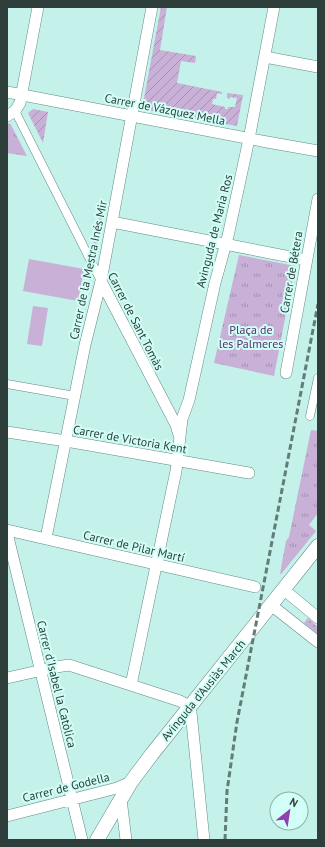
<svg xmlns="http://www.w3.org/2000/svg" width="325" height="847" font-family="'PT Sans',sans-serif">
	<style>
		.grass { fill: url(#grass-dots) }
		.park { fill: url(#park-tufts) }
		.garden { fill: url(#garden-furrows) }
		.pitch { fill: #c8b0d7 }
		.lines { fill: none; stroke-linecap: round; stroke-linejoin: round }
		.pedestrian-casing { stroke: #628b84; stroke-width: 9 }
		.minor-casing { stroke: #628b84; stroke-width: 12 }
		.tertiary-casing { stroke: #628b84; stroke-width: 15 }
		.pedestrian { stroke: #fff; stroke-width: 8 }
		.minor { stroke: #fff; stroke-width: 11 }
		.tertiary { stroke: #fff; stroke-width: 14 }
		.rail { stroke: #627d79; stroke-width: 3; stroke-dasharray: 6 3; stroke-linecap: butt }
		.labels { text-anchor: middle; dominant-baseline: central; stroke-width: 4; stroke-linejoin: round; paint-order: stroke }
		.street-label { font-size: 12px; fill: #2d3e3b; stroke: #d1fef6 }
		.park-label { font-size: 12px; fill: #59306e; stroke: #d1fef6 }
	</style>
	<defs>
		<pattern id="grass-dots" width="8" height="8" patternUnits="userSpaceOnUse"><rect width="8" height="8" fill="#c8b0d7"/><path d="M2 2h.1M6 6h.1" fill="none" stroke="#a391b0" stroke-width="1.8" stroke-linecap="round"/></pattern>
		<pattern id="park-tufts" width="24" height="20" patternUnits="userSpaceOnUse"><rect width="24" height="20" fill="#c8b0d7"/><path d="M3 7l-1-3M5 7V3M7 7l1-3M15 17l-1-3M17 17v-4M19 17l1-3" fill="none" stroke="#a391b0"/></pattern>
		<pattern id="garden-furrows" width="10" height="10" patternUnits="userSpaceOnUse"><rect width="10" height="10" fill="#c8b0d7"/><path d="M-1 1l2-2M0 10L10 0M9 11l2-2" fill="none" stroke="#a391b0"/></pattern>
	</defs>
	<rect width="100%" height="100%" fill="#c4f1e9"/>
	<path class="grass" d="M308,618L318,627V634L304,623Z"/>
	<path class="park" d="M10,123L27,156L7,153V125Z
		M239,255L295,266L274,376L214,363Z
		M311,430L318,431V513L309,525L316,531L282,573L280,574L286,541L289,537Z"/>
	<path class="garden" d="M161,7H167L160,50L196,56L195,63L181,61L177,83L222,92V94L217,93L216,99H213L212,104L225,107V109H228V107H235L237,98L230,97V99L227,98V93L243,95L237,126L142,109Z
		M33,109L48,112L43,143L28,113Z
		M99,217L102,218L94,254H91Z"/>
	<path class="pitch" d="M29,259L84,269L78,301L23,291Z
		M33,306L48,308L42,346L27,344Z"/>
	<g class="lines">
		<defs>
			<path id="pedestrian" d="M15,111L101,281
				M7,384L75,396
				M310,416L318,378"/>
			<path id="minor" d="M265,57L318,67
				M7,92L267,142L318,151
				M7,116L15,111L20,103L38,7
				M112,222L306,260
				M101,281L176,425L179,435
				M286,373L318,199
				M7,432L66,441L249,473
				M7,530L255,587
				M7,533L82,840
				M46,538L85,345L101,281L152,7
				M283,589L318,618
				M271,605L318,642
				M7,678L56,667L69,665L180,701L189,706L191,712L204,840
				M131,685L176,471L182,419L189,400L215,283L228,236L249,139L274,7
				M121,799L126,840
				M7,816L117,788L131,782"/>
			<path id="tertiary" d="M97,840L131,782L152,754L318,546"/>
		</defs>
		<use href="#pedestrian" class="pedestrian-casing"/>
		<use href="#minor" class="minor-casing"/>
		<use href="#tertiary" class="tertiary-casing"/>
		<use href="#pedestrian" class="pedestrian"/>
		<use href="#minor" class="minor"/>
		<use href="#tertiary" class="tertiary"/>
		<path class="rail" d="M225,840L227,791L237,722L318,304"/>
	</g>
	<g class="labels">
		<g class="street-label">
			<text transform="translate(165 109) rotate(11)">Carrer de Vázquez Mella</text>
			<text transform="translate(214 231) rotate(-76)">Avinguda de Maria Ros</text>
			<text transform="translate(88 270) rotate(-78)">Carrer de la Mestra Inés Mir</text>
			<text transform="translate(291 272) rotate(-80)">Carrer de Bétera</text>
			<text transform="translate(136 321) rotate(63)">Carrer de Sant Tomàs</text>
			<text transform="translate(130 439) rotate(10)">Carrer de Victoria Kent</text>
			<text transform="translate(134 546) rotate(13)">Carrer de Pilar Martí</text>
			<text transform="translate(57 684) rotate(76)">Carrer d'Isabel la Catòlica</text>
			<text transform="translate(203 690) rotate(-51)">Avinguda d'Ausiàs March</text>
			<text transform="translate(66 787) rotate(-14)">Carrer de Godella</text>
		</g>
		<g class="park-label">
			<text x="251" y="329">Plaça de<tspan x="251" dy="14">les Palmeres</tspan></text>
		</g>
	</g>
	<rect width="325" height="847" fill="none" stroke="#2d3e3b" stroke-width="16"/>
	<g transform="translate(289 811) rotate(30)"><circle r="19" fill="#d1fef6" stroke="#8fb1ab"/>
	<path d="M0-3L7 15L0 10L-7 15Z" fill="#8d41b2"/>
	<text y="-6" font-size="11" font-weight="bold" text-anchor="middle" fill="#2d3e3b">N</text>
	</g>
</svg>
